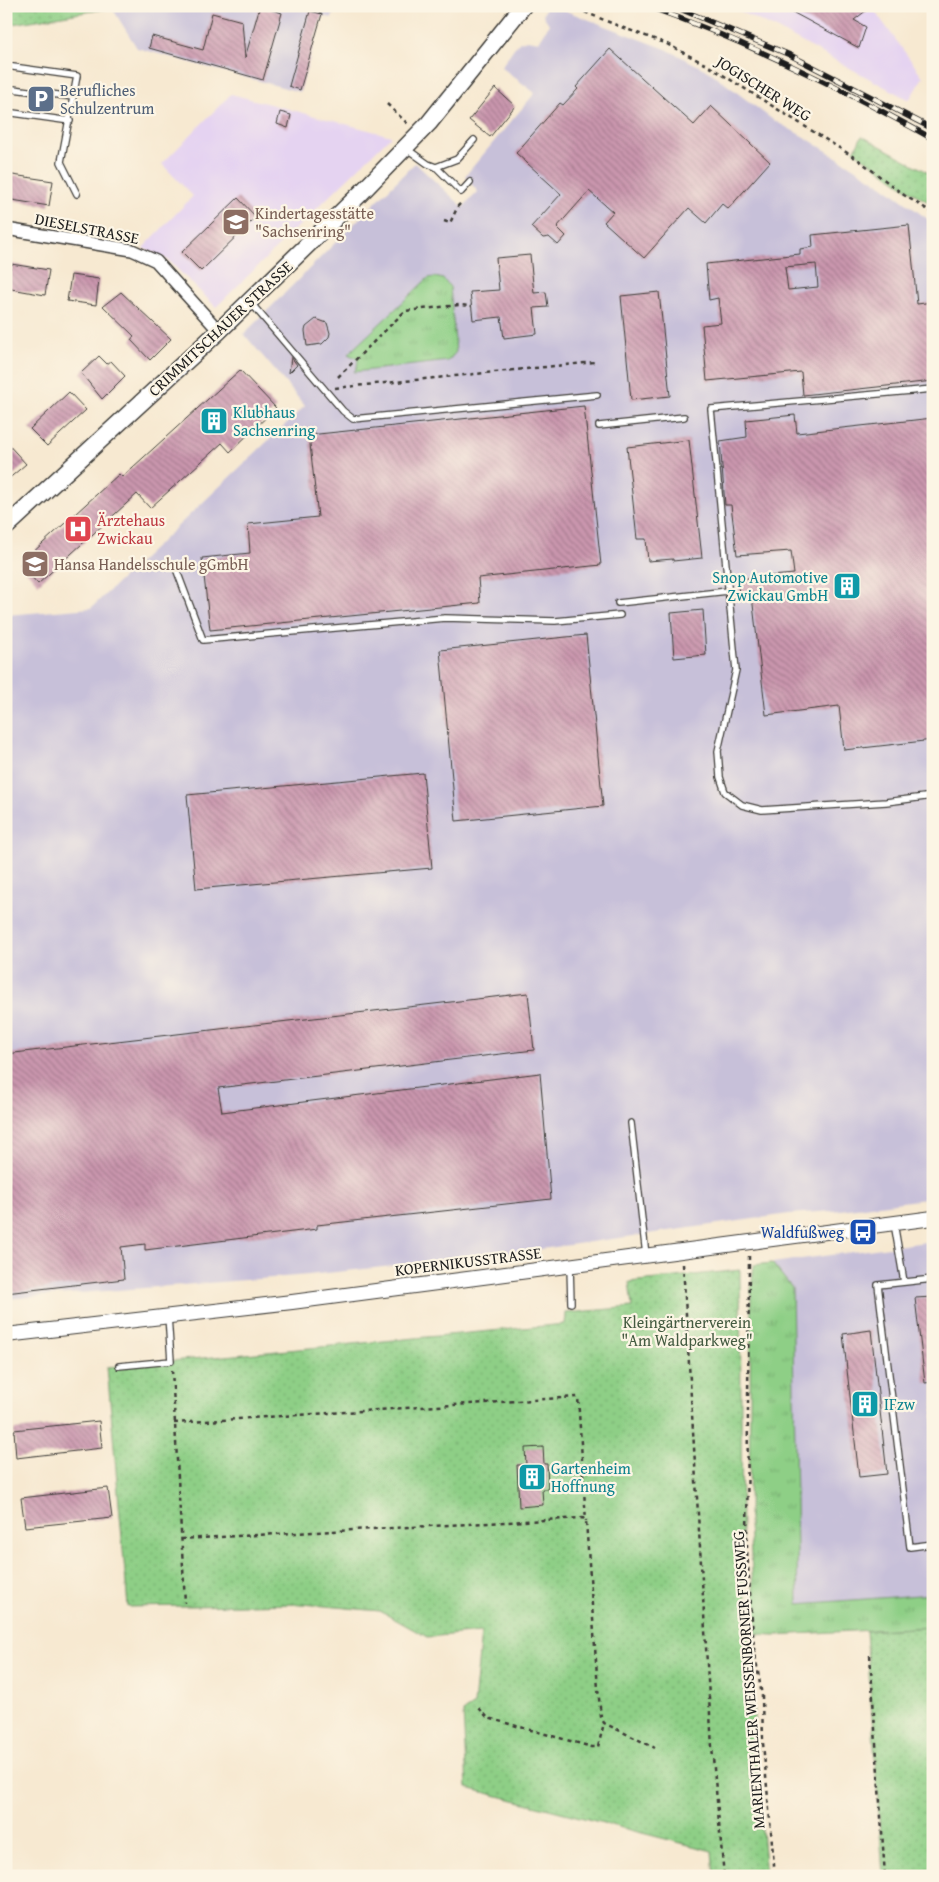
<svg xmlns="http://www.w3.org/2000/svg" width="939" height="1882" font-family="'Gentium Book Plus',serif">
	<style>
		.built { fill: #e5d3f1 }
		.industrial { fill: #c7c0d9 }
		.grass { fill: url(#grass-tufts); stroke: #557651 }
		.garden { fill: url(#garden-dots); stroke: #557651 }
		.building { fill: url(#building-back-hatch); fill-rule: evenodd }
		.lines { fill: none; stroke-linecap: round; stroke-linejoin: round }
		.service-casing { stroke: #3d3b37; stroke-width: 8 }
		.minor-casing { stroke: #3d3b37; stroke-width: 14 }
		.tertiary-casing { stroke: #3d3b37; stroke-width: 16 }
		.secondary-casing { stroke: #3d3b37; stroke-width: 19 }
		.path { stroke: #3d3b37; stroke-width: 2.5; stroke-dasharray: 4 4; stroke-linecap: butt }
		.service { stroke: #fff; stroke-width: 5.5 }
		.minor { stroke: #fff; stroke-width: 11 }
		.tertiary { stroke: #fff; stroke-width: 14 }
		.secondary { stroke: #fff; stroke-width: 16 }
		.rail-casing { stroke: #1c1c1c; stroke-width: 5.5 }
		.rail { stroke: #fcf5e5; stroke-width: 4; stroke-dasharray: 11; stroke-linecap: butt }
		.labels { text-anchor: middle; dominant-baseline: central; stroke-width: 4.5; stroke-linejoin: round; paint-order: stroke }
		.street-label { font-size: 16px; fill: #1c1c1c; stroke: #fcf5e5 }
		.service-label { font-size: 16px; fill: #4e5e75; stroke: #fcf5e5; text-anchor: start }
		.education-label { font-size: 16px; fill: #785e54; stroke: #fcf5e5; text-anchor: start }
		.culture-label { font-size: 16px; fill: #0d838f; stroke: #fcf5e5; text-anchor: start }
		.health-label { font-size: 16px; fill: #be3a42; stroke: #fcf5e5; text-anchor: start }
		.transit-label { font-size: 16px; fill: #164399; stroke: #fcf5e5; text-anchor: end }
		.park-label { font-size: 16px; fill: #445b41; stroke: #fcf5e5 }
	</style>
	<defs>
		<pattern id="grass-tufts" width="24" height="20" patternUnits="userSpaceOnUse" patternTransform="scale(1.25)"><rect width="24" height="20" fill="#8ecf86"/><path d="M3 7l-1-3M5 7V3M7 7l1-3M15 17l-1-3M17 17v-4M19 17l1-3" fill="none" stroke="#7ab173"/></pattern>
		<pattern id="garden-dots" width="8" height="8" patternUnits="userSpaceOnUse" patternTransform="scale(1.25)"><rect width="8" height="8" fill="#8ecf86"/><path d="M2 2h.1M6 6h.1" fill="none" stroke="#7ab173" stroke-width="1.8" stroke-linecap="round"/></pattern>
		<pattern id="building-back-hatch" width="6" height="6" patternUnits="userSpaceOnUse" patternTransform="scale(1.25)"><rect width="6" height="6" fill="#ca96ae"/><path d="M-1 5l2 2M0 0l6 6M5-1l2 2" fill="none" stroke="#a37a8d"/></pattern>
	</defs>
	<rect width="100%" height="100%" fill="#fcf5e5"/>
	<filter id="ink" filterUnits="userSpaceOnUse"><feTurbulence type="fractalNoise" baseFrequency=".02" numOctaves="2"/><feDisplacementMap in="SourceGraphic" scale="10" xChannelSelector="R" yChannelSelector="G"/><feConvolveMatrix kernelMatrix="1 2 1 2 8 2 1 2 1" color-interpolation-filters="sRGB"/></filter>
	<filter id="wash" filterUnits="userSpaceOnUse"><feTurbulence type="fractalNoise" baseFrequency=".0096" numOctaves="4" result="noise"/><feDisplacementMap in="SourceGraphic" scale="20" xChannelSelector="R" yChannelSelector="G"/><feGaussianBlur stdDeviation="1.12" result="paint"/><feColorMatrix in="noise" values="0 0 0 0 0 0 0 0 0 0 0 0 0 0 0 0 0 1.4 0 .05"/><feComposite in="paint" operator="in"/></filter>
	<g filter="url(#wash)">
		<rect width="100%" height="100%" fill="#f7e9d1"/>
		<path class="built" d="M728,6H871L923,77L909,100L781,31Z
			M231,94L391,136L216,307L168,260L143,248L193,196L162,164Z"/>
		<path class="industrial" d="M136,6H337L332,18L322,16L300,92L137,48L114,11Z
			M546,6H553L666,49L710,72L773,120L806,138L883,186L933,223V1198L833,1211L789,1214L513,1253L309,1275L6,1299V615L91,608L305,406L244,334L415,163L463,207L478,192L465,176L535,93L501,67L514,48L520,42L527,40L539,42L549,24L543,15Z
			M933,1241V1594L798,1604L792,1288L772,1263Z"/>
		<path class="grass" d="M435,277L443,279L450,287L456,352L448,361L354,372L357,367L358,359L348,354L428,278Z
			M772,1263L792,1288L798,1604L933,1594V1627L774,1635L756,1634L749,1524L751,1288L754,1265Z"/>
		<path class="garden" d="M6,6H124L6,25Z
			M862,136L933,175V205L910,191L854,151Z
			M740,1270L742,1546L761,1819L766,1876H714L712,1851L467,1788L463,1712L474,1705L481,1632L427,1637L380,1611L303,1604L128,1607L107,1367L565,1324L566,1313L632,1307L629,1282Z
			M933,1627V1876H883L866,1631Z"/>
		<g id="blocks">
			<path class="building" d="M260,6L282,13L263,80L149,48L152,36L203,50L212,13L242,21L245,58Z
				M781,6H872L854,20L866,27L859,48Z
				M310,11L322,14L300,90L289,86Z
				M610,49L694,125L711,106L770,162L728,209L722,204L706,223L689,208L644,258L604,222L613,212L589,191L557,227L566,236L558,245L549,237L543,238L531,227L561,194L516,153L560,103L563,105L578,89L576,87Z
				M495,88L515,106L490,137L469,120Z
				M280,112L291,115L288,128L277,124Z
				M6,174L53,181L49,206L6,199Z
				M238,198L256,217L201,271L182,252Z
				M909,225L917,304L933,302V381L803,395L801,372L707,381L702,325L721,323L718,298L709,300L706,264L800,254V249L813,247L812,235ZM816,264L818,287L788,290L785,267Z
				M530,255L534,293L546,292L548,307L534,308L537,334L504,338L501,317L473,320L470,292L499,290L496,258Z
				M11,264L49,270L45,295L6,288V269H10Z
				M71,275L99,279L96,305L67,301Z
				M121,292L171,339L150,360L131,340L134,336L103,306Z
				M659,292L670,396L631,400L621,296Z
				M316,319L327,323L330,333L329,337L322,344L307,346L305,331L306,327Z
				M99,356L107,364L111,361L125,376L102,399L81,373Z
				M291,357L297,365L289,373Z
				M240,370L276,408L230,452L222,443L150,508L137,494L38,584L20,564L119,474L122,477Z
				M69,392L86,410L47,446L30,429Z
				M584,406L601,565L478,578L480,603L210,630L202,558L250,553L248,524L318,517L309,435Z
				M795,415L797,433L933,418V740L844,750L839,706L766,715L752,596L739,597L738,579L794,574L791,551L737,555L731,505H725L720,441L747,437L746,420Z
				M689,440L702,558L673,561V559L648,561L646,539H637L627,447Z
				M6,442L26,464L6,481Z
				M703,610L706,655L674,658L671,613Z
				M586,635L603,806L456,821L440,650Z
				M423,773L432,868L196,889L187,795Z
				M528,993L534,1050L218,1088L222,1112L540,1073L551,1199L317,1225V1229L145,1250V1244L121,1247L124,1279L6,1293V1054Z
				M933,1297V1382L925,1383L915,1298Z
				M871,1330L887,1474L859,1477L843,1334Z
				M99,1421L102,1448L16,1458L14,1430Z
				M543,1447L544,1464H547L548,1489H542L543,1505L519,1507L517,1465H526L525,1448Z
				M108,1488L112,1518L25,1527L21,1498Z"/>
		</g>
	</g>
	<g filter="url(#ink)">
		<use href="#blocks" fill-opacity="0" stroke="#3d3b37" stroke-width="1"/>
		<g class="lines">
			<defs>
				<path id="service" d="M6,66L77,76L61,162L77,194
					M6,88L73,97
					M6,112L70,121
					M407,149L428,164L436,167L457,159L474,140
					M436,167L461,192L470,182
					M251,303L343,411L353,419L597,395
					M933,389L711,409L736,670L718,751L720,777L725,792L742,805L762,810L886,802L933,796
					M599,426L684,417
					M175,566L203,640L445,618L555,621L620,615
					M618,603L728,591
					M631,1123L646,1255
					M894,1223L904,1282
					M570,1266L571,1303
					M933,1279L878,1285L910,1547L933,1544
					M119,1366L171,1361L168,1316"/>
				<path id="minor" d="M6,229L132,250L156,261L219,331"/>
				<path id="tertiary" d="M6,1335L292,1302L933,1218"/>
				<path id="secondary" d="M6,527L219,331L360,194L429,123L523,6"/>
			</defs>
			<use href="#service" class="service-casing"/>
			<use href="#minor" class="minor-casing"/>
			<use href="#tertiary" class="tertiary-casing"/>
			<use href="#secondary" class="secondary-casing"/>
			<path class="path" d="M570,6L621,27L665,43L707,65L860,161L904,195L933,213
				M387,104L408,124
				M444,221L450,223L458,206L462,202
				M338,377L405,311L459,305L471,306
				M335,388L595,362
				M749,1256L747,1551L754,1648L762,1696L763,1743L775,1876
				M683,1264L712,1747L724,1876
				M172,1370L185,1603
				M174,1423L578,1397L586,1521
				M181,1539L583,1518L586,1521L598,1689L601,1717L604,1723L655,1748
				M870,1655L885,1876
				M479,1708L488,1718L592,1747H598L604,1723"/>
			<use href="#service" class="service"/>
			<use href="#minor" class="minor"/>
			<use href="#tertiary" class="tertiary"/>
			<use href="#secondary" class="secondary"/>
			<defs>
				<path id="rail" d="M647,6C746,41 841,88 933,139
					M673,6L790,55L933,129"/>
			</defs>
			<use href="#rail" class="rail-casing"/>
			<use href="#rail" class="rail"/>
		</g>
	</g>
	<defs>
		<symbol id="parking-square" viewBox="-11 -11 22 22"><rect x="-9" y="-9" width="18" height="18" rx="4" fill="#5c6f8a" stroke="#fcf5e5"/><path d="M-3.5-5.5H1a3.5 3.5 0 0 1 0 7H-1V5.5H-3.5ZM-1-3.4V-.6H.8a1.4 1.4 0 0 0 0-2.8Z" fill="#fff"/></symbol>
		<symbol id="school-square" viewBox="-11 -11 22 22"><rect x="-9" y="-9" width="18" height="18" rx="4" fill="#8d6e63" stroke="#fcf5e5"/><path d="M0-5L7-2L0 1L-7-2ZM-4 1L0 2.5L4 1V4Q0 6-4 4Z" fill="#fff"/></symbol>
		<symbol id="building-square" viewBox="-11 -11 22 22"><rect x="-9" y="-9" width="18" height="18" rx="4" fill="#0f9aa8" stroke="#fcf5e5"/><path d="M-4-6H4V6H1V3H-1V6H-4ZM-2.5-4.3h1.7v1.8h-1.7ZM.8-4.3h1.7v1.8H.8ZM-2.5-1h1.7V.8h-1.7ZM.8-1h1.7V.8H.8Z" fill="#fff"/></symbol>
		<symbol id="hospital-square" viewBox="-11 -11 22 22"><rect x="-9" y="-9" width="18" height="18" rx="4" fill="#e0444e" stroke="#fcf5e5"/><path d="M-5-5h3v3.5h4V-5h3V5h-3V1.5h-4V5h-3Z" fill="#fff"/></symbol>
		<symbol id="bus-square" viewBox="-11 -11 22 22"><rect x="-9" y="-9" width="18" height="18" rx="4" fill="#1a4fb4" stroke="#fcf5e5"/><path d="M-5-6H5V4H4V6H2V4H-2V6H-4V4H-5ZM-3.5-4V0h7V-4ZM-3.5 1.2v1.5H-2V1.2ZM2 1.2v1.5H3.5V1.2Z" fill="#fff"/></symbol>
	</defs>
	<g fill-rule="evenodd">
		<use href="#parking-square" x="25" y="83" width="32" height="32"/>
		<use href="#school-square" x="220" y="206" width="32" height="32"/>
		<use href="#building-square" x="198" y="405" width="32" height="32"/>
		<use href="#hospital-square" x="62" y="513" width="32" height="32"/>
		<use href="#school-square" x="19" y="548" width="32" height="32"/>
		<use href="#building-square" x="831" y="570" width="32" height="32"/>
		<use href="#bus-square" x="847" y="1216" width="32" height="32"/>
		<use href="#building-square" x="849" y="1388" width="32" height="32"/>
		<use href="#building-square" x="516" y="1461" width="32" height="32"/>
	</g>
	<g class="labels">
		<g class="street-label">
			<text transform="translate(764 88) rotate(32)">JOGISCHER WEG</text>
			<text transform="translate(87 228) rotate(11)">DIESELSTRASSE</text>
			<text transform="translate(220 328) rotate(-43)">CRIMMITSCHAUER STRASSE</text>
			<text transform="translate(468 1261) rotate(-7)">KOPERNIKUSSTRASSE</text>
			<text transform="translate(748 1680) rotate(-94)">MARIENTHALER WEISSENBORNER FUSSWEG</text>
		</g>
		<g class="service-label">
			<text x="60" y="90">Berufliches<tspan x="60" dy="18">Schulzentrum</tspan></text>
		</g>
		<g class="education-label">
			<text x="255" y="213">Kindertagesstätte<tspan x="255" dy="18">"Sachsenring"</tspan></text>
			<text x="54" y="564">Hansa Handelsschule gGmbH</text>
		</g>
		<g class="culture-label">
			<text x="233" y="412">Klubhaus<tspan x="233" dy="18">Sachsenring</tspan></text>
			<text x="828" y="577" text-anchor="end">Snop Automotive<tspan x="828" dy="18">Zwickau GmbH</tspan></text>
			<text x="884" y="1404">IFzw</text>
			<text x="551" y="1468">Gartenheim<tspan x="551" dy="18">Hoffnung</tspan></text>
		</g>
		<g class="health-label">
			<text x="97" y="520">Ärztehaus<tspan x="97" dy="18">Zwickau</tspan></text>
		</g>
		<g class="transit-label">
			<text x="844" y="1232">Waldfußweg</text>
		</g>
		<g class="park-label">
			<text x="687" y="1322">Kleingärtnerverein<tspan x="687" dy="18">"Am Waldparkweg"</tspan></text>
		</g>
	</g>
	<rect width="939" height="1882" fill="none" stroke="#fcf5e5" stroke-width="25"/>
</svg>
